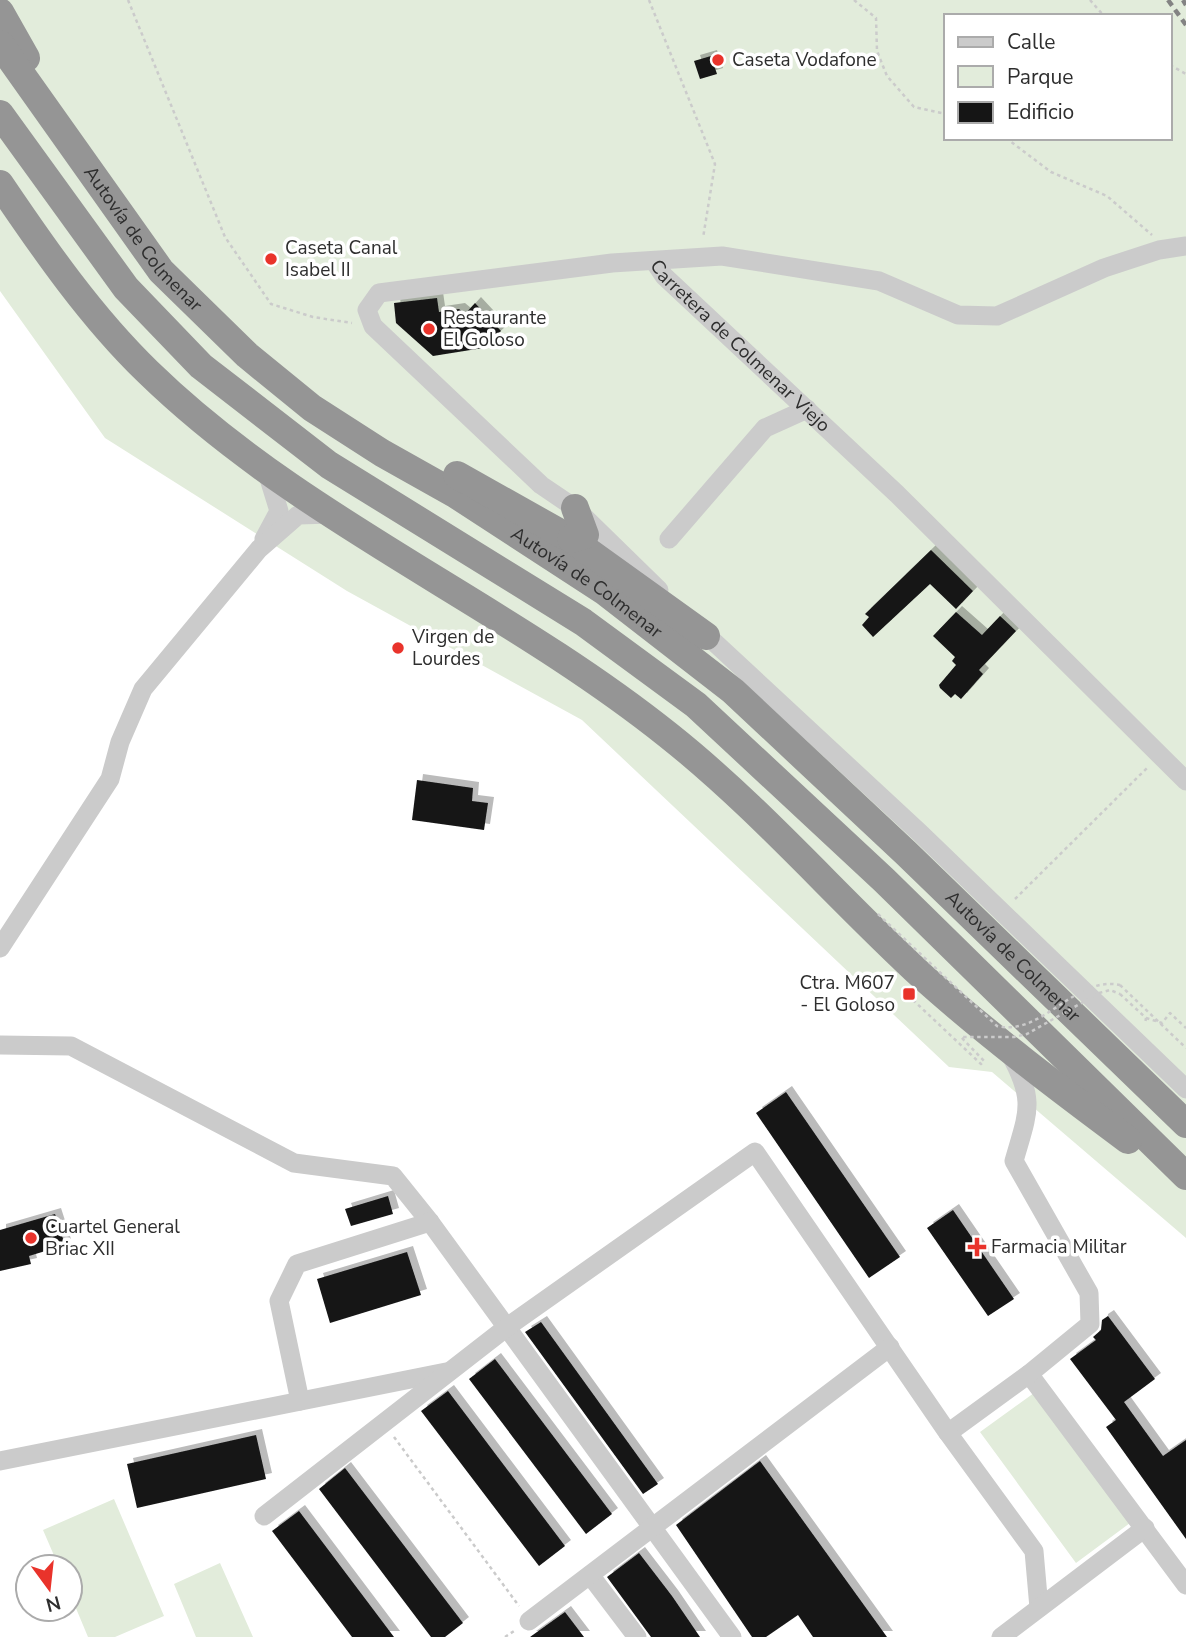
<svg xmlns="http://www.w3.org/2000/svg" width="1186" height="1637" font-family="'Nunito Sans',sans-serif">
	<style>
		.green { fill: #e2ecdb; fill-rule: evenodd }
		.building { fill: #151515; filter: url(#shadow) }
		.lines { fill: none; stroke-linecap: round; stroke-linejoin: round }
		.path { stroke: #cbcbcb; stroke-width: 2.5; stroke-dasharray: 3.5 3.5; stroke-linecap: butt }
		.minor { stroke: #cbcbcb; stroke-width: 19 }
		.highway { stroke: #959595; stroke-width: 28 }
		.rail { stroke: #838383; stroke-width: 4.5; stroke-dasharray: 7 5; stroke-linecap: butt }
		.path-bridge { stroke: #cbcbcb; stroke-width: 2.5; stroke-dasharray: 3.5 3.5; stroke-linecap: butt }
		.poi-dot { fill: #e9332b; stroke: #fff; stroke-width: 2.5 }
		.labels { text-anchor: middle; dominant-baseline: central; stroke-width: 7; stroke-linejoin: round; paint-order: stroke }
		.poi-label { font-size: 19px; fill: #2e2e2e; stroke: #fff; text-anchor: start }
		.street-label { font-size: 19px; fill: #2e2e2e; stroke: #fff }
	</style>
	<defs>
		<filter id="shadow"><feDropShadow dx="6" dy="-6" stdDeviation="0" flood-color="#0004"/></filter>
	</defs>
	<rect width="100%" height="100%" fill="#fff"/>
	<path class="green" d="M0,0H1186V1238L992,1072L949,1067L582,720L347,591L105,438L0,291ZM946,16H1170V138H946Z
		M1034,1393L1130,1523L1076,1563L980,1432Z
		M114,1499L164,1616L115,1637H88L70,1594V1567H59L43,1530Z
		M220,1563L253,1637H196L174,1584Z"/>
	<path class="building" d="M711,56L717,74L700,79L694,61Z
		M437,298L439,312L459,309L465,314L475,303L501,331L483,348L433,356L396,323L394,303Z
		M931,550L973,591L956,609L930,584L873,637L862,625L869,617L865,614Z
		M956,612L982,635L1000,616L1016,631L979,670L983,674L961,699L955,694L951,698L940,688L939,685L956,665L952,661L955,657L933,636Z
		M417,780L473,788L472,801L488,803L484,830L412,820Z
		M786,1092L900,1257L869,1278L756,1113Z
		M388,1196L393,1214L351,1226L345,1209Z
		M953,1210L1014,1299L988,1316L927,1228Z
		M55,1214L65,1245L29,1256L31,1264L0,1271V1230Z
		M407,1252L421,1295L330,1323L317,1279Z
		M1108,1316L1155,1379L1124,1402L1163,1456L1186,1440V1539L1106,1427L1116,1420L1070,1359L1096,1340L1093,1337L1101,1330L1102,1320Z
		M541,1322L658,1484L643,1494L525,1332Z
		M495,1359L612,1514L586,1534L469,1379Z
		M448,1391L565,1546L539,1566L421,1411Z
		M256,1435L266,1479L137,1508L127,1464Z
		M760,1461L887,1637H813L798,1615L766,1637H752L676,1525Z
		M345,1468L463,1623L445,1637H431L319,1489Z
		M299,1511L394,1637H352L272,1531Z
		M639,1553L672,1596L700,1637H651L607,1577Z
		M565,1612L584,1637H530Z"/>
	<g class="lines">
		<path class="path" d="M128,0L225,237L271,304L313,317L352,323
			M649,0L715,164L703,238
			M854,0L876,18L877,51L887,76L914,107L946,114
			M1090,0L1104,16
			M1170,65L1186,74
			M1006,138L1051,172L1107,196L1152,235
			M1015,899L1147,768
			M1120,985L1186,1048
			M1120,994L1146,1018L1145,1024
			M1146,1018L1162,1023L1170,1013L1186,1028
			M394,1437L519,1606
			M505,1637L514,1631"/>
		<g class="minor">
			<path id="s1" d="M654,261L664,276L897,494L1186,781"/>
			<path d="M264,539L279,511L266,469"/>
			<path d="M669,539L765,428L807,409"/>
			<path d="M659,590L575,508L541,485L373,326L367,310L379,293L612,263L722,256L879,281L958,315L997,316L1104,268L1159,250L1186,246"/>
			<path d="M699,628L920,833L1186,1089"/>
			<path d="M0,948L110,779L120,742L143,689L259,549L298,515L332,514"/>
			<path d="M0,1045L71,1046L294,1163L393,1176L430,1222L732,1637"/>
			<path d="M1029,1374L1186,1585"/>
			<path d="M300,1401L279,1301L297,1264L430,1222"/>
			<path d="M948,1433L1029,1374L1090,1324L1089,1293L1014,1161C1028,1112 1036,1101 1010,1054"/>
			<path d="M0,1461L446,1372"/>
			<path d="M264,1516L507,1327L755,1152L948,1433L1034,1551L1039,1608"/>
			<path d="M590,1575L637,1637"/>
			<path d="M529,1621L890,1347"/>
			<path d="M1001,1637L1145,1528"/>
		</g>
		<g class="highway">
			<path d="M0,12L26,58"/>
			<path id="s2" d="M0,44L161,271L247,355L312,408L382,453L455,494L604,591L733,691L906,853L1186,1124"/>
			<path d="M0,114L126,288L201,366L329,465L583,622L696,705L884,880L1186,1176"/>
			<path d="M0,184C44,249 91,317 148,372C300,520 503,603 668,735C760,808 837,898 923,977C988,1035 1058,1088 1128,1140"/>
			<path d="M457,475L571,539L706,636"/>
			<path d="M571,539L585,535L575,508"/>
		</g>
		<path class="rail" d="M1168,0L1186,25
			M1183,0L1186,5"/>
		<path class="path-bridge" d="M878,914L997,1026C1042,1037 1075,975 1120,985
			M913,1000L981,1064L984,1061L961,1037H1014L1027,1034L1099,993L1110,990L1120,994"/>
	</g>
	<g class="poi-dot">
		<circle cx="718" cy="60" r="7"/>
		<circle cx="271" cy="259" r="7"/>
		<circle cx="429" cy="329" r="7"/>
		<circle cx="398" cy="648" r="7"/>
		<rect x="902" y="987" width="14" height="14" rx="3.5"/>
		<circle cx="31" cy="1238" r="7"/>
		<path d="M973.5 1236.5h7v7h7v7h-7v7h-7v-7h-7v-7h7z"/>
	</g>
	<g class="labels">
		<g class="poi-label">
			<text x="732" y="60">Caseta Vodafone</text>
			<text x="285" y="248">Caseta Canal<tspan x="285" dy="22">Isabel II</tspan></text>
			<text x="443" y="318">Restaurante<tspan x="443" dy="22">El Goloso</tspan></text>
			<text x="412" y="637">Virgen de<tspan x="412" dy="22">Lourdes</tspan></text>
			<text x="895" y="983" text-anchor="end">Ctra. M607<tspan x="895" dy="22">- El Goloso</tspan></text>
			<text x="45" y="1227">Cuartel General<tspan x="45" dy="22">Briac XII</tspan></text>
			<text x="991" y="1247">Farmacia Militar</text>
		</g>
		<g class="street-label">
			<text stroke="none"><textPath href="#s2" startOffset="242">Autovía de Colmenar</textPath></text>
			<text stroke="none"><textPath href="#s1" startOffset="121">Carretera de Colmenar Viejo</textPath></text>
			<text stroke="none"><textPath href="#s2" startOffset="808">Autovía de Colmenar</textPath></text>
			<text stroke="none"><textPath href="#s2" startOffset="1376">Autovía de Colmenar</textPath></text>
		</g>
	</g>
	<rect x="944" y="14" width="228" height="126" fill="#ffffff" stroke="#ababab" stroke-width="2"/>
	<rect x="958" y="37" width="35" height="10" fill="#cbcbcb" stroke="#ababab" stroke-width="2"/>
	<text x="1007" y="49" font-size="21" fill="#2e2e2e">Calle</text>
	<rect x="958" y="66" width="35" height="21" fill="#e2ecdb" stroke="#ababab" stroke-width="2"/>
	<text x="1007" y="84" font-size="21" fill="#2e2e2e">Parque</text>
	<rect x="958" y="102" width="35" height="21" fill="#151515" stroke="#ababab" stroke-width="2"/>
	<text x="1007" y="119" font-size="21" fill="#2e2e2e">Edificio</text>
	<g transform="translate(49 1588) rotate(165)"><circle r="33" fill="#ffffff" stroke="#ababab" stroke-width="2"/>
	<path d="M0-5L12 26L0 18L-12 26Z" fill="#e9332b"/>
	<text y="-10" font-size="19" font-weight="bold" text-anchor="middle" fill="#2e2e2e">N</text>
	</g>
</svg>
